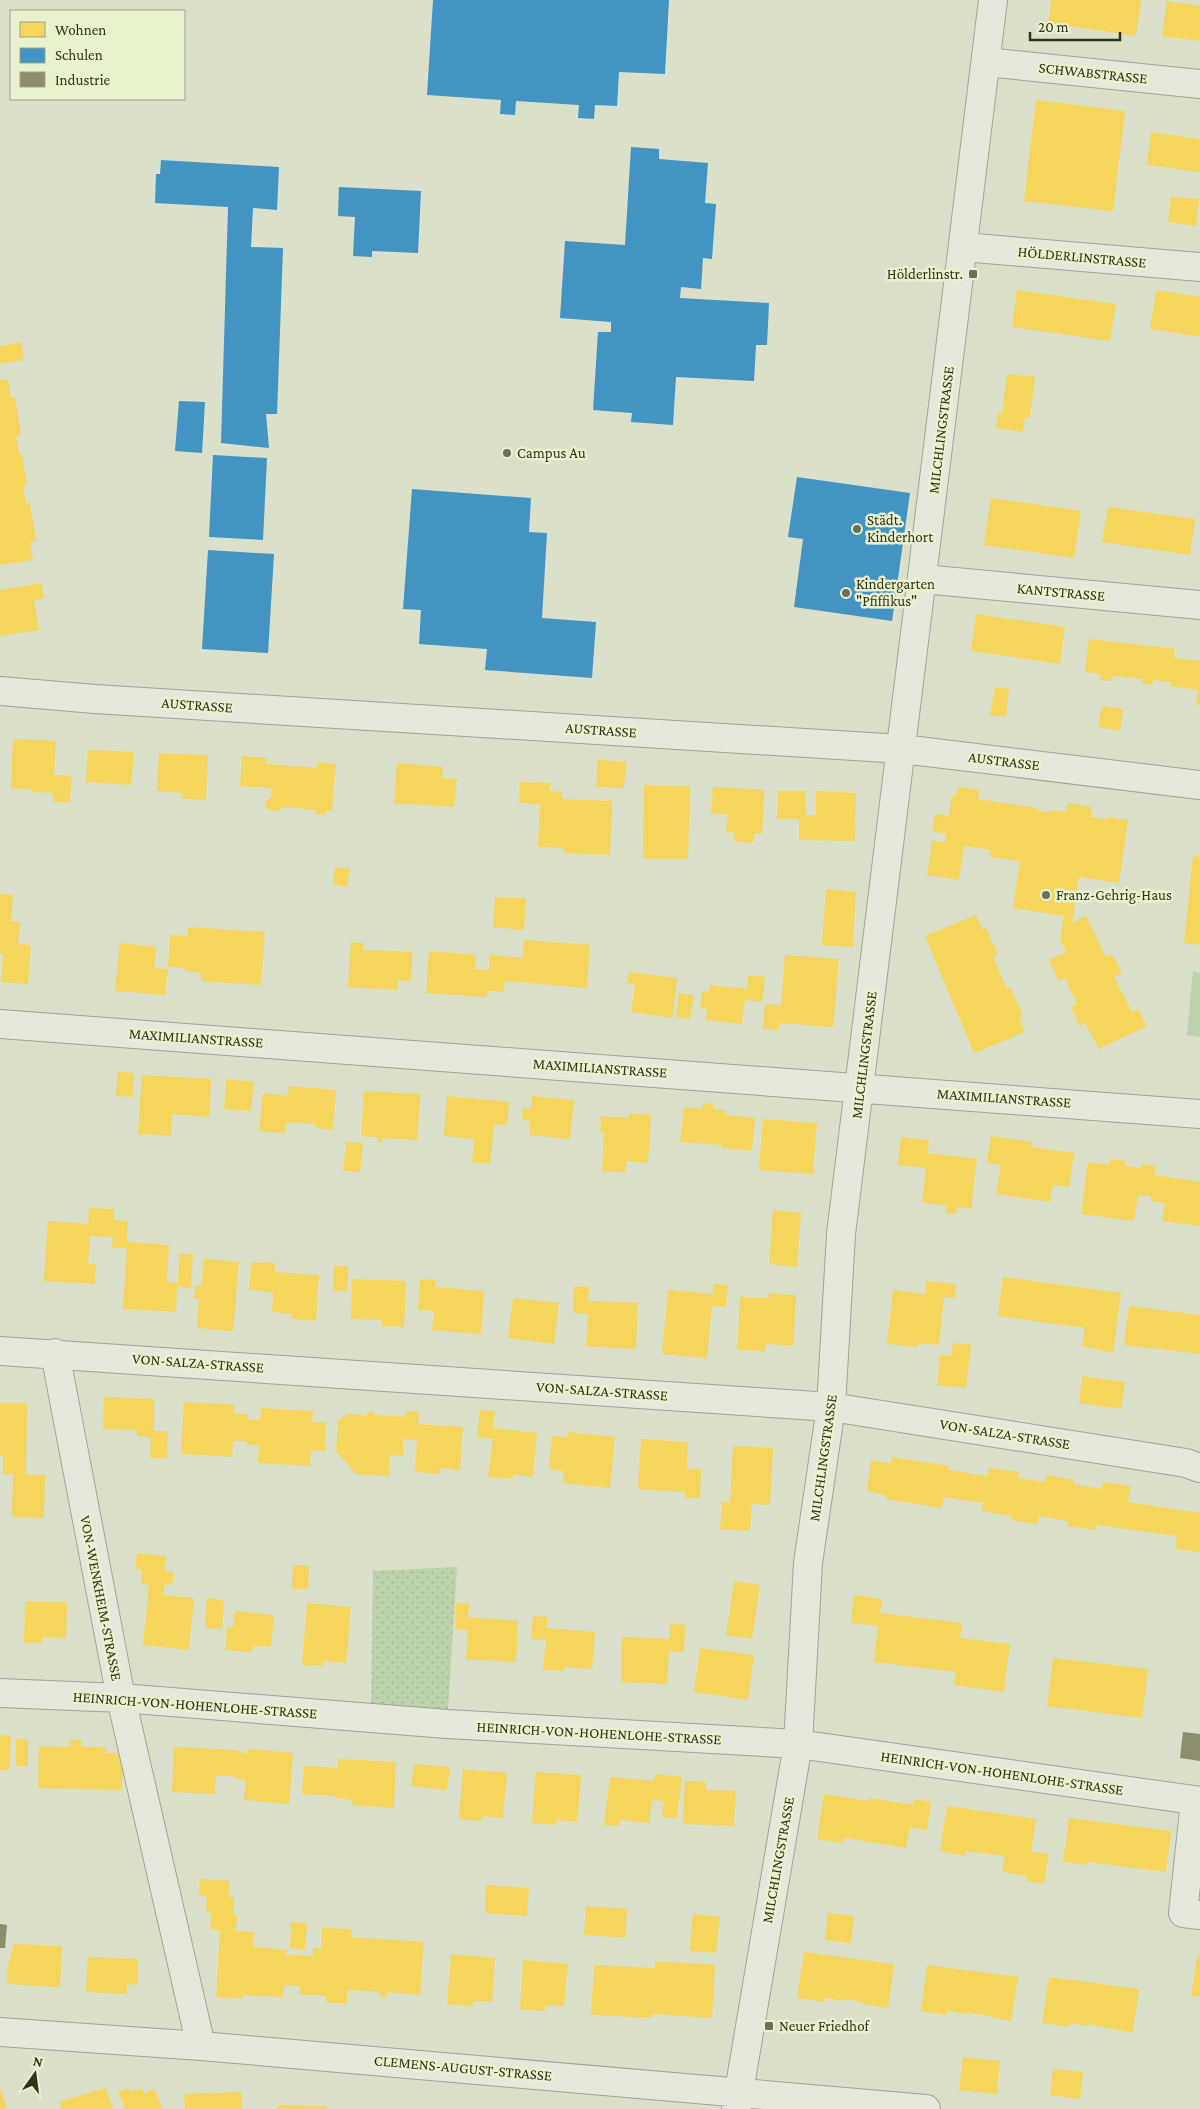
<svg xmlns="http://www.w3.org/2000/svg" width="1200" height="2109" font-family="'Crimson Pro',serif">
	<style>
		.grass { fill: url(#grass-dots) }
		.park { fill: #bcd2ac }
		.homes { fill: #f6d55c }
		.schools { fill: #4393c3 }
		.industry { fill: #8c8c6e }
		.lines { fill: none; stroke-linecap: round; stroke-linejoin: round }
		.street-casing { stroke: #a1a593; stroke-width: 30 }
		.street { stroke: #e5e8db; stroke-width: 28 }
		.poi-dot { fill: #6c6f59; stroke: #e8f2ce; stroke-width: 2 }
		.labels { text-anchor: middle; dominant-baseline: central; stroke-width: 5; stroke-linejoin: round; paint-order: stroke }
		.street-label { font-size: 15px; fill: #31321c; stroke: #e8f2ce }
		.poi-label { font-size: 15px; fill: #31321c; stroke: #e8f2ce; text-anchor: start }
	</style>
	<defs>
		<pattern id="grass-dots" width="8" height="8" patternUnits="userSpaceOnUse" patternTransform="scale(1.25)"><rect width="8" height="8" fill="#bcd2ac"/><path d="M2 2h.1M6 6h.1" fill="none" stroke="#a2b593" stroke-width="1.8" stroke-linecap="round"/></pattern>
	</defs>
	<rect width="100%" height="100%" fill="#dae0c9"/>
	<path class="grass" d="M457,1567L447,1724L371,1718L373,1571Z"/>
	<path class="park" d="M1193,971L1200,973V1037L1187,1035Z"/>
	<path class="homes" d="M1051,0H1141L1136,36L1048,23Z
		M1167,1L1200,6V41L1162,36Z
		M1036,100L1125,111L1113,211L1024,201Z
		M1151,132L1200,139V172L1147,165Z
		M1171,197L1199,199L1196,226L1168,222Z
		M1017,290L1116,304L1110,341L1012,327Z
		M1156,290L1200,297V337L1150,329Z
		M21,342L24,360L0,364V346Z
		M1007,374L1035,377L1030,418L1025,417L1023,432L996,428L998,413L1002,414Z
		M8,379L11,398L15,397L21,435L16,436L19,454H22L27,485L23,486L26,504L30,503L36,541L30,542L33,560L0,565V380Z
		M991,498L1081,511L1074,558L984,545Z
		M1108,507L1195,519L1190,555L1102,542Z
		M41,583L44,598L34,600L39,630L0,636V590Z
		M976,614L1065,627L1060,664L971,651Z
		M1089,639L1175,649L1174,658L1200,661V705H1196L1198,690L1170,686L1171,682L1153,680V685L1142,683L1143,679L1112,676L1111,681L1100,680L1101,674L1085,672Z
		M995,687L1009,689L1006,717L990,715Z
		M1102,706L1123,709L1120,731L1098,727Z
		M13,739L56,741L54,775L72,776L70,802H53V793L31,792L32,789L11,788Z
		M88,750L134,752L131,785L86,782Z
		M159,753L208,755L206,800L182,799L183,793L157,791Z
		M242,756L267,758L266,764L317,768L318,762L336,764L332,811H326L325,815L316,814V810L285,807L278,811L270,810L265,806L266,801L271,797L272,788L240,786Z
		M598,760L626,762L624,788L596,787Z
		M397,763L443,767L442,778L457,779L454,807L394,803Z
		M520,782L551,783L550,791L562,792V799L612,801L610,855L564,853V848L538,847L540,804L519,803Z
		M644,785L690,786L688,859H643Z
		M713,787L764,790L762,834L754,833L753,843L734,841L735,833L726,832L728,815L711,813Z
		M958,787L979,790L978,799L1036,808V810L1049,813V810L1066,812L1067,803L1092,807L1091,817L1107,819L1108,817L1128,820L1119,883L1079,877L1072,923L1086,916L1106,957L1112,954L1122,973L1114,977L1132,1012L1138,1009L1147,1026L1099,1049L1085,1023L1080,1026L1071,1007L1077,1004L1065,978L1059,981L1049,960L1066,952L1060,939L1064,916L1013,908L1020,861L990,857L991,850L964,846L959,880L927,875L932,841L945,842L946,834L932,831L935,814L949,816L952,796H956Z
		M778,791H806V815H816V791L856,793L855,841L799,840V819H777Z
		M1193,856L1200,857V945L1184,943Z
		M335,867L350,869L347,887L333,884Z
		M826,889L856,892L853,947L822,945Z
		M0,894L13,895L11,921L20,922L18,944L31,945L28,984L1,982L3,954H0Z
		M495,897L526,898L524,930L493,927Z
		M976,915L982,930L986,928L998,955L993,957L1007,989L1011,988L1023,1016L1019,1017L1025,1032L974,1053L925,936Z
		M188,927L265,932L261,985L201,981V973L185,971V968L168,967L170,935L188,936Z
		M524,940L590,945L587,988L505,981L504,992L487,991V997L426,993L429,951L476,955L475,969L489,970L490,955L523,958Z
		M351,942L364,943L363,950L412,952L411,981L398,980V990L348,987Z
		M120,943L156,947L154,968L168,969L165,995L115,991Z
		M785,955L839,959L833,1027L779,1023V1030L763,1029L765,1004L781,1005Z
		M629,972L677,978L672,1018L631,1012L635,984L627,983Z
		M748,975L765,977L762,1002L745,1000L742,1024L706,1020L707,1009L700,1008L702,991L709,992L710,985L747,989Z
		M679,993L694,995L690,1019L676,1017Z
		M118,1072L134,1073L133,1097L116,1096Z
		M142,1075L211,1079L209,1117L172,1114L171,1136L138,1134Z
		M226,1079L254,1082L251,1111L224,1109Z
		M289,1086L336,1090L333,1130L315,1128L316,1124L286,1122L285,1133L259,1131L263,1093L288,1096Z
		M364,1091L420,1094L417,1140L382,1138V1142H377V1137L361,1136Z
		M447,1096L509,1102L507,1125L494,1124L490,1164L472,1162L474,1139L444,1136Z
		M532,1096L574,1100L570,1139L529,1135L530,1121L522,1120L523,1108L531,1109Z
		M703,1103L713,1104V1109L725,1110V1115L755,1118L752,1151L722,1148V1145L680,1142L684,1107L702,1109Z
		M630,1113L651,1115L648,1163L626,1161L625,1172L602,1171L604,1132H600L601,1116L629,1118Z
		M763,1119L817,1123L813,1174L759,1170Z
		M991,1136L1032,1142L1031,1147L1074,1153L1069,1187L1053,1185L1050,1202L996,1194L1001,1165L987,1163Z
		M901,1137L929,1140L928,1153L977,1159L971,1209L957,1207L956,1214L946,1213L947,1206L922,1202L926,1168L898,1165Z
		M346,1142L363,1143L360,1172L343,1171Z
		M1110,1159L1125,1161V1166L1141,1168L1142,1164L1156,1166L1154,1175L1200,1182V1226L1162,1221L1165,1203L1151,1201V1196L1138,1195L1134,1221L1081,1214L1088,1162L1110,1165Z
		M89,1208L114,1209V1220L128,1221L127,1242L169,1245L167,1282L178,1283L179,1254H193L191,1288L177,1287L176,1312L123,1309L127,1248H112L113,1237L90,1236L88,1264H96L95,1284L44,1281L48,1221L88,1224Z
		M773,1210L801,1213L797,1267L769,1264Z
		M204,1259L239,1262L233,1331L197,1328L199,1299L194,1298L195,1286H201Z
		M251,1262L275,1263V1272L319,1275L316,1321L291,1319L292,1314L272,1312L273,1292L249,1290Z
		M334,1266H348L347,1291H333Z
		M1003,1277L1121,1293L1113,1353L1082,1346L1085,1328L998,1316Z
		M352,1279L406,1281L404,1327L382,1326V1320L351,1319Z
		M420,1279L436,1280L435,1287L484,1291L481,1334L432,1330L434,1311L418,1310Z
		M926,1281L956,1284L955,1298L944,1297L939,1345L918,1343L917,1347L887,1344L893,1290L925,1294Z
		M714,1284L728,1285L726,1307L712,1306L707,1358L662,1354L668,1290L713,1294Z
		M574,1286L589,1287L588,1301L638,1303L636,1349L586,1346L588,1314L573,1313Z
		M769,1293L796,1295L793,1346L766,1344L765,1351L737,1350L740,1297L769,1298Z
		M513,1298L559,1303L554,1344L508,1338Z
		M1129,1306L1200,1315V1354L1124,1345Z
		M953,1343L971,1345L966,1388L937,1385L940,1355L951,1356Z
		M1082,1376L1125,1382L1121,1409L1079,1403Z
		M104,1397L154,1399V1431H168L167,1458H150L151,1437L137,1436V1430L103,1429Z
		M184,1402L235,1405L234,1414H248V1420H260L261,1408L313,1411L312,1422H326L325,1451L311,1450L310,1466L258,1463L259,1445H247V1441H233L232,1457L181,1454Z
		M0,1403H27L26,1474L45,1475L44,1518L12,1517L13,1474H3V1456H0Z
		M480,1410L495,1411L493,1428L537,1433L533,1477L513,1474V1479L488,1477L493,1439L477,1437Z
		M405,1411L419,1412L418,1424L463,1427L460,1470L440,1468V1474L415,1472L417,1440L403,1439V1456L390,1455L389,1476L356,1474L336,1451L338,1421L348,1414L367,1416V1412H374V1415L405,1417Z
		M568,1432L615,1437L610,1488L563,1483L564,1471L549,1469L552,1436L568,1438Z
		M641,1439L688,1442L687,1469H701L700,1498H685V1492L638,1489Z
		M733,1446L773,1448L770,1505L752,1504L750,1531L720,1529L722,1502L730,1503Z
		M892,1457L949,1466L948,1470L987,1476L989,1468L1019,1472L1018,1478L1045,1482L1046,1475L1074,1480L1073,1484L1102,1489L1103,1482L1131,1486L1128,1502L1200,1513V1552L1175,1549L1177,1536L1096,1525L1095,1530L1067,1526L1068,1521L1039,1516L1038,1524L1011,1520L1012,1516L982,1511L983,1503L944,1497L942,1508L886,1499V1495L867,1491L871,1460L891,1464Z
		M137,1553L166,1556L165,1571L174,1572L172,1585L165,1584L163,1595L194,1598L189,1650L143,1645L149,1585L141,1584L142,1570L135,1569Z
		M293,1565L309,1566L308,1589H292Z
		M734,1581L760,1585L752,1639L726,1635Z
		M854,1595L882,1599L880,1613L962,1623L960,1638L1010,1644L1004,1692L954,1685L956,1672L874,1662L878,1626L851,1623Z
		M207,1598L224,1600L222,1629L205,1628Z
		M25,1601L67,1602L66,1638L43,1637L42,1643H24Z
		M307,1603L351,1607L346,1663L324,1661L323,1666L302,1665Z
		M456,1603L469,1604L468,1617L518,1621L516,1662L466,1659L468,1630L455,1629Z
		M235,1611L274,1615L271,1647L253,1646L252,1652L225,1650L227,1627H233Z
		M533,1616L548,1617L546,1628L595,1632L592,1669L564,1667L563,1671L543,1670L546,1640L531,1639Z
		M670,1624L685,1625L684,1652L669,1651L667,1684L621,1682L622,1637L669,1639Z
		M700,1648L754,1655L748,1700L694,1692Z
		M1053,1658L1148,1669L1142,1718L1047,1706Z
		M0,1735L11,1736L9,1770H0Z
		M16,1739H28V1766H16Z
		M69,1740H82L81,1747H106V1753H123L122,1790L38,1788L39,1746L69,1747Z
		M174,1747L233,1750L248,1754V1749L293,1753L289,1804L244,1800L246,1781L231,1776H216L215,1794L172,1792Z
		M338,1759L396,1762L394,1808L352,1805L353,1800L335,1798L336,1796L302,1794L304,1766L337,1768Z
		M414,1764L450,1767L447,1790L411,1786Z
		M463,1769L507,1773L503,1818L482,1816V1821L459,1819Z
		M536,1772L581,1775L577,1822L557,1820L556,1825L532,1823Z
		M655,1774L682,1777L677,1818L662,1817L664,1801L652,1800L649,1823L620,1820V1826L604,1825L610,1777L654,1781Z
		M685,1781L706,1782V1790L736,1791L734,1826L683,1824Z
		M824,1794L869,1801V1798L913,1805L914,1799L931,1802L927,1830L910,1827L906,1848L844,1838L843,1843L817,1839Z
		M947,1806L1036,1819L1031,1852L1049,1854L1044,1884L1026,1881L1027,1876L1002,1872L1005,1856L966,1851L965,1856L940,1851Z
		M1069,1818L1171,1831L1166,1872L1088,1862L1087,1865L1063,1862Z
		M200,1879L230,1881L229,1897L234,1898L233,1915H237L236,1931L254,1932L253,1947L287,1950L286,1955L313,1956V1948L321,1949L322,1928L352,1929L351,1937L424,1942L420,1995L387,1992V1997H380V1992L347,1990V2004L326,2002V1996L299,1994L300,1986L284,1985L283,1997L243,1995L242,1999L216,1997L220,1930L210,1929L211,1913H206L207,1897L199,1896Z
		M486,1885L529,1888L527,1916L485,1913Z
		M586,1906L627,1909L625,1938L584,1935Z
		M828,1913L854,1916L851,1943L825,1940Z
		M693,1914L720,1917L716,1953L689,1951Z
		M291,1922L307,1923L305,1950L290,1948Z
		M14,1944L62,1946L60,1987L7,1984L8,1965Z
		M804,1952L894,1964L888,2008L862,2004V2002L843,1999V2001L824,1998L823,2002L797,1998Z
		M451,1954L495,1958L492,2002L473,2001V2006L447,2004Z
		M1198,1954L1200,1955V1997L1191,1996Z
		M88,1957L138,1959L137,1985L127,1984V1994L86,1992Z
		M523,1960L568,1964L564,2006L545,2005V2011L520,2009Z
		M655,1961L715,1965L712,2018L652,2014V2018L591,2015L594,1965L655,1968Z
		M927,1965L1018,1977L1011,2021L967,2012V2014L947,2011V2015L921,2011Z
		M1049,1977L1139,1989L1133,2033L1088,2024V2026L1069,2023L1068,2027L1042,2023Z
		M963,2057L1000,2061L997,2094L959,2090Z
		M1053,2069L1083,2072L1080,2099L1050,2095Z
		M0,2088L7,2109H0Z
		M106,2088L113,2109H61L59,2102Z
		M129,2088L130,2092L142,2088L144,2093L155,2089L162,2109H125L118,2092Z
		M241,2092L242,2109H185L184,2094Z
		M277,2105L327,2106V2109H277Z"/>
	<path class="schools" d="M433,0H669L665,74L619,72L617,106L595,105L594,119L578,118L579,105L516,101L515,115L500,114L501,100L427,95Z
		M631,147L659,149V159L708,163L705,203L716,204L712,259L703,258L701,289L681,287L680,298L769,303L767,345H756L754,381L676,377L673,425L631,422L632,413L593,410L598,332H611V322L560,318L565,241L625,245Z
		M161,160L279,167L277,210L253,208L251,247L283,248L277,414H266L269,448L221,443L228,207L155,203L156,174H160Z
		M339,187L421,191L418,253L372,251V257L353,256L355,217L338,216Z
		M179,401L205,402L202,453L175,451Z
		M213,455L267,458L263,540L209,537Z
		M797,477L910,493L892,621L794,607L803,539L788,537Z
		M412,489L531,498L529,532L547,533L542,618L596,622L592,678L485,670L487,649L419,644L421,610L403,609Z
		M208,550L274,554L268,653L202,649Z"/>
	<path class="industry" d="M1183,1732L1200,1734V1761L1180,1758Z
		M0,1924L7,1925L5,1948H0Z"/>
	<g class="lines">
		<defs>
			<path id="street" d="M986,62L1200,84
				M963,247L1200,267
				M923,579L1200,605
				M0,691L95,699L902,749L1200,785
				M0,1024L1200,1114
				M0,1351L831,1407L1186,1463L1200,1468
				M55,1353L121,1698L201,2046
				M0,1693L121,1698L447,1724L798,1744L1200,1801
				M1195,1801L1183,1913L1200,1915
				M0,2032L201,2046L926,2109
				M736,2109L798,1744L808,1563L831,1407L841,1234L993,0"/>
		</defs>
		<use href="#street" class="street-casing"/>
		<use href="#street" class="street"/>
	</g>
	<g class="poi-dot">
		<rect x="968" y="269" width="10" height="10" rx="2.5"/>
		<circle cx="507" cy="453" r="5"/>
		<circle cx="857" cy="529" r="5"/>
		<circle cx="846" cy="593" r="5"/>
		<circle cx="1046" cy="895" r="5"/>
		<rect x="764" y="2021" width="10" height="10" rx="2.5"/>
	</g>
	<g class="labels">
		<g class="street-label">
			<text transform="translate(1093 73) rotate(6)">SCHWABSTRASSE</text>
			<text transform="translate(1082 257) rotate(5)">HÖLDERLINSTRASSE</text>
			<text transform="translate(941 430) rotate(-83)">MILCHLINGSTRASSE</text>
			<text transform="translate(1061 592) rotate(5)">KANTSTRASSE</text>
			<text transform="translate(197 705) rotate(4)">AUSTRASSE</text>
			<text transform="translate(601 730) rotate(4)">AUSTRASSE</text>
			<text transform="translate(1004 761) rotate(7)">AUSTRASSE</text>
			<text transform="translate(196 1038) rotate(4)">MAXIMILIANSTRASSE</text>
			<text transform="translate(864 1055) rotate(-83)">MILCHLINGSTRASSE</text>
			<text transform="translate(600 1068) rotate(4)">MAXIMILIANSTRASSE</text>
			<text transform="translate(1004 1098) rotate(4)">MAXIMILIANSTRASSE</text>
			<text transform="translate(198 1363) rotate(4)">VON-SALZA-STRASSE</text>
			<text transform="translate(602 1391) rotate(4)">VON-SALZA-STRASSE</text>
			<text transform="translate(1005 1434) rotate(9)">VON-SALZA-STRASSE</text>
			<text transform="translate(823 1458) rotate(-82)">MILCHLINGSTRASSE</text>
			<text transform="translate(101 1598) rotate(79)">VON-WENKHEIM-STRASSE</text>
			<text transform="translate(195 1705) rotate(4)">HEINRICH-VON-HOHENLOHE-STRASSE</text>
			<text transform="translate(599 1733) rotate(3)">HEINRICH-VON-HOHENLOHE-STRASSE</text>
			<text transform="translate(1002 1773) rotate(8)">HEINRICH-VON-HOHENLOHE-STRASSE</text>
			<text transform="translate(778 1860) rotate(-80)">MILCHLINGSTRASSE</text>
			<text transform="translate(463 2068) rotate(5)">CLEMENS-AUGUST-STRASSE</text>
		</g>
		<g class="poi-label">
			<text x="963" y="274" text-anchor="end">Hölderlinstr.</text>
			<text x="517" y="453">Campus Au</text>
			<text x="867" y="520">Städt.<tspan x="867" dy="17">Kinderhort</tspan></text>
			<text x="856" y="584">Kindergarten<tspan x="856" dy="17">"Pfiffikus"</tspan></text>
			<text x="1056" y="895">Franz-Gehrig-Haus</text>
			<text x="779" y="2026">Neuer Friedhof</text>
		</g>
	</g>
	<rect x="10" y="10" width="175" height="90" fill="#e8f2ce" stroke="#9fa587"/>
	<rect x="20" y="22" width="25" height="15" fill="#f6d55c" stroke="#9fa587"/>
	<text x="55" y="35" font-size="15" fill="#31321c">Wohnen</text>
	<rect x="20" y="48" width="25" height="15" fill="#4393c3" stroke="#9fa587"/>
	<text x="55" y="60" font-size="15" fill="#31321c">Schulen</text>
	<rect x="20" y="72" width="25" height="15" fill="#8c8c6e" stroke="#9fa587"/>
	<text x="55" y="85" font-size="15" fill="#31321c">Industrie</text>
	<g transform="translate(35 2074) rotate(14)" stroke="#e8f2ce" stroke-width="4" paint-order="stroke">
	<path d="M0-4L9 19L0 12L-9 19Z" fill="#31321c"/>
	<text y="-8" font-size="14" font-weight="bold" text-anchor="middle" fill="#31321c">N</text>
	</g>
	<path d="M1030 32v8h90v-8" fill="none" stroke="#31321c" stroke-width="2.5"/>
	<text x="1038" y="32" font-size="15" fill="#31321c" stroke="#e8f2ce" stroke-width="4" paint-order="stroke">20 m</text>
</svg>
